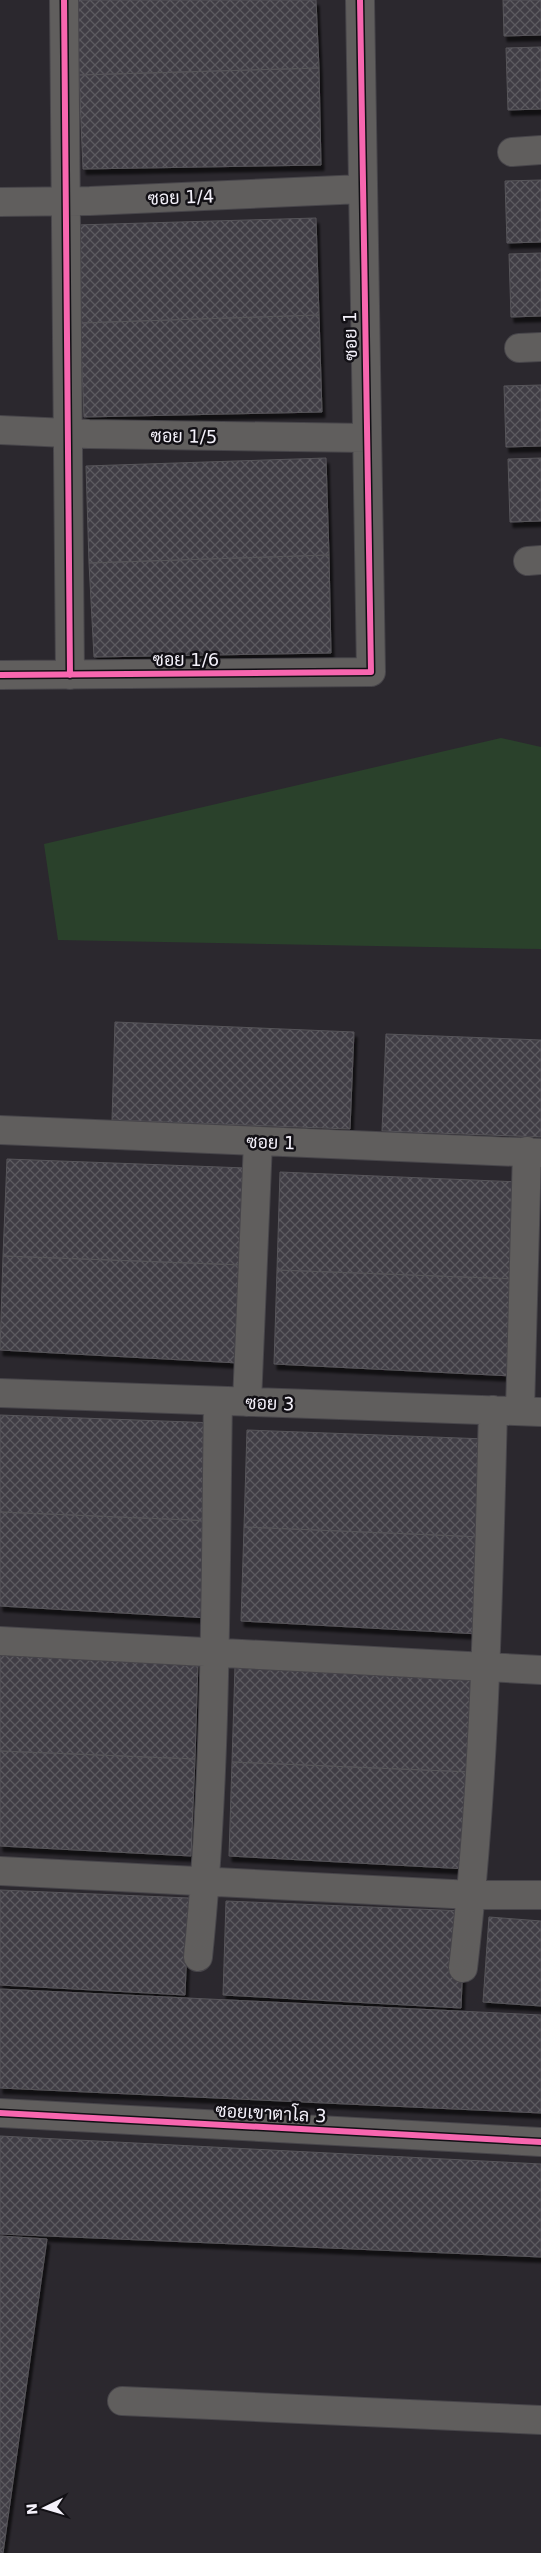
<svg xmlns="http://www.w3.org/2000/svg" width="541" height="2553" font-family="'DejaVu Sans',Sarabun,sans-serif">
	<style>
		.grass { fill: #2a412b }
		.building { fill: url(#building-cross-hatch); stroke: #57555a; filter: url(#shadow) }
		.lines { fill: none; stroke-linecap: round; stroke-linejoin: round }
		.minor-casing { stroke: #47454a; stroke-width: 30 }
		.minor { stroke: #605e5d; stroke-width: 28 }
		.cycleway-casing { stroke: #121015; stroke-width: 9 }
		.cycleway { stroke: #f766af; stroke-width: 6 }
		.labels { text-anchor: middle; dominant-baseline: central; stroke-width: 5; stroke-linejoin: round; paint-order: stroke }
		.street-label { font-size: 18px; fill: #f4f1fa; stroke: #121015 }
	</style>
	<defs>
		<pattern id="building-cross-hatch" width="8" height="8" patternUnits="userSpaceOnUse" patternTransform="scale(1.25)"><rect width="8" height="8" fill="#403e44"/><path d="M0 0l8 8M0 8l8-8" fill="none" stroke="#5c5a60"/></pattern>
		<filter id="shadow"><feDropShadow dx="3" dy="5.5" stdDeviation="1" flood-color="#0009"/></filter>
	</defs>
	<rect width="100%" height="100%" fill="#2b282e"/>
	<path class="grass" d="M501,738L541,747V949L58,940L44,844Z"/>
	<path class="building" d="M77,0H316L319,68L79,75Z
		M503,0H541V35L504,36Z
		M541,47V109L508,110L506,48Z
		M319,68L321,165L83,169L79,75Z
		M541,180V242L507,243L505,181Z
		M316,218L319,315L80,323L77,225Z
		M541,253V316L511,317L509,254Z
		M319,315L322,412L84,417L80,323Z
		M541,385V446L506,447L504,386Z
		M326,458L329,555L89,563L86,466Z
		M541,458V521L510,522L508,459Z
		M329,555L331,653L94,657L89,563Z
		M115,1022L354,1032L350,1129L112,1120Z
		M386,1034L541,1040V1137L382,1131Z
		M7,1159L246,1168L242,1265L3,1256Z
		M280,1172L520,1182L516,1279L277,1270Z
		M3,1256L242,1265L238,1363L0,1350Z
		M277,1270L516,1279L512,1376L274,1364Z
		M0,1415L217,1423L213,1521L0,1512Z
		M247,1430L486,1439L482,1537L244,1527Z
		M0,1512L213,1521L209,1618L0,1606Z
		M244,1527L482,1537L479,1634L241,1621Z
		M0,1653L198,1662L195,1759L0,1751Z
		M235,1666L475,1675L471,1772L232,1762Z
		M0,1751L195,1759L191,1856L0,1846Z
		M232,1762L471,1772L467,1869L229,1856Z
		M0,1890L189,1898L185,1995L0,1985Z
		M226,1901L465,1911L461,2008L223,1995Z
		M489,1917L541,1921V2006L483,2002Z
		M0,1989L541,2015V2113L0,2088Z
		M0,2136L541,2164V2257L0,2234Z
		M0,2236L47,2239L3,2553H0Z"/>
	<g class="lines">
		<defs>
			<path id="minor" d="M64,0L70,675
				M512,152L541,150
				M0,202L90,201L362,189
				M519,348L541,347
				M0,430L89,434L367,438
				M528,561L541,560
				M0,675L371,672L360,0
				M0,1130L541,1153
				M0,1393L541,1412
				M247,1402L258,1142
				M520,1411L527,1151
				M0,1641L541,1670
				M0,1871L472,1895H541
				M198,1957C217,1773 215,1586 218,1401
				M463,1968C485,1783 488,1597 493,1410
				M0,2113L541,2142
				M122,2401L541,2420"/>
		</defs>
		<use href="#minor" class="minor-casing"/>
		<use href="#minor" class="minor"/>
		<defs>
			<path id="cycleway" d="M64,0L70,675
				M0,675L371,672L360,0
				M0,2113L541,2142"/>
		</defs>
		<use href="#cycleway" class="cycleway-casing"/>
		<use href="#cycleway" class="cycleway"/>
	</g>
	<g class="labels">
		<g class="street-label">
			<text transform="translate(181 197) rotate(-2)">ซอย 1/4</text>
			<text transform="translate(350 336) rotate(-91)">ซอย 1</text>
			<text transform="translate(184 436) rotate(1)">ซอย 1/5</text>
			<text x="186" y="659">ซอย 1/6</text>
			<text transform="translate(271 1142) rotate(2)">ซอย 1</text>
			<text transform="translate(270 1403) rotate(2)">ซอย 3</text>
			<text transform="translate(271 2113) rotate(3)">ซอยเขาตาโล 3</text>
		</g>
	</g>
	<g transform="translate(45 2508) rotate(265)" stroke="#121015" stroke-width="4" paint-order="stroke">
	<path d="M0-4L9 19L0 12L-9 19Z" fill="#f4f1fa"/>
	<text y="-8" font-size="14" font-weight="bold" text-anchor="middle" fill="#f4f1fa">N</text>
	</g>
</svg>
